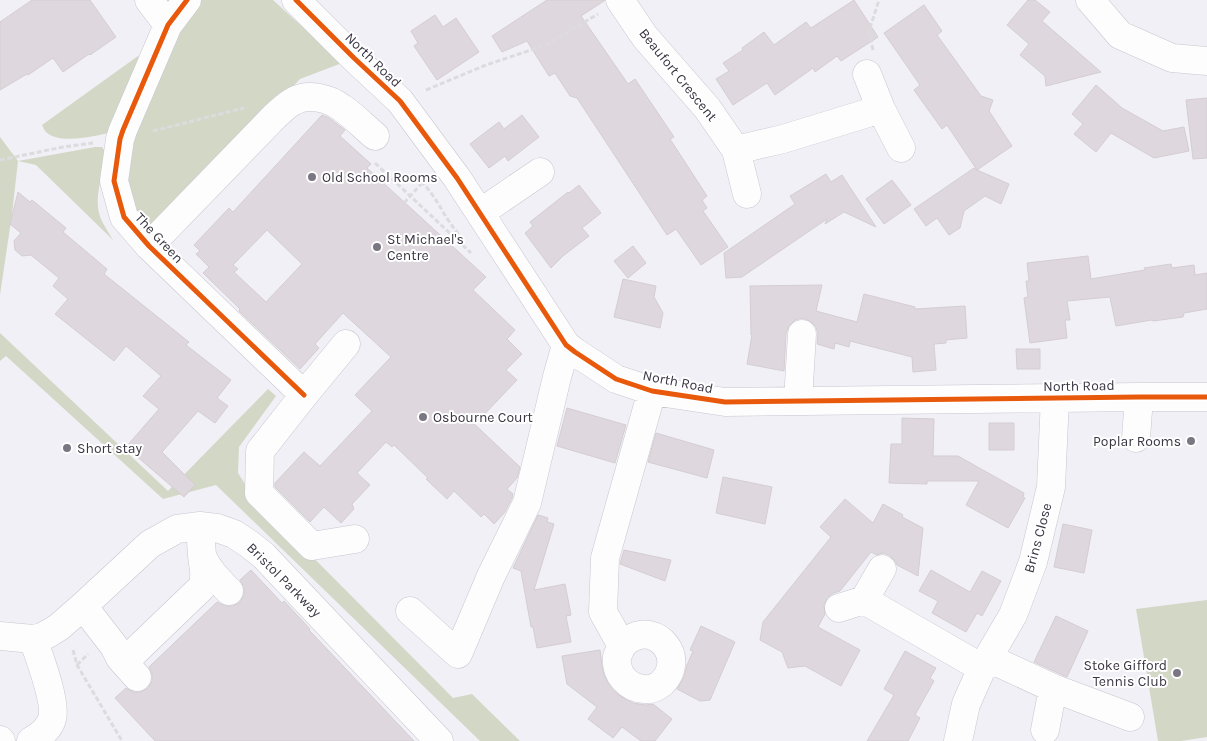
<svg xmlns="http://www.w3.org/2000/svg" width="1207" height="741" font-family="Karla,sans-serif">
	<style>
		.green { fill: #d3d7c6 }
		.building { fill: #ded7dd; stroke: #d4cdd2; fill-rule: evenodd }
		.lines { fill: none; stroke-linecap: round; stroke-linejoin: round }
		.minor-casing { stroke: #c8c6cf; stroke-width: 29 }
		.path { stroke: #dcdbdd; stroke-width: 3; stroke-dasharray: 5 2.5; stroke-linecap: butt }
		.minor { stroke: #fdfdfe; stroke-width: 28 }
		.cycleway-casing { stroke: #fff; stroke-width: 8 }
		.cycleway { stroke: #e8590c; stroke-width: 5 }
		.poi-dot { fill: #7a7682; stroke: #fff; stroke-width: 2 }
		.labels { text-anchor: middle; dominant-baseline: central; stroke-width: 4; stroke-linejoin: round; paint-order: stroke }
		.street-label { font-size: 14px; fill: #3a3543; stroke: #fff }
		.poi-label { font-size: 14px; fill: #3a3543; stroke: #fff; text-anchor: start }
	</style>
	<rect width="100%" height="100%" fill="#f1f0f6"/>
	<path class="green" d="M160,0H273L342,63L300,79L162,222L148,226L137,215L130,202L127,154Z
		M138,56L144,65L113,132C96,136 59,145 46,132C44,130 43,127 42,125Z
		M0,137L18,161L95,147H102L106,153C104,174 92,198 101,219C104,226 109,233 113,240L36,165L18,161L12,214L0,295Z
		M0,333L168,491L268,389L276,396L239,447L238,473L254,498L453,698L472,694L520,741H480L216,485L163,499L6,356L0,361Z
		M1207,600V737L1181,741H1158L1136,609Z"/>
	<path class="building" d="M32,0H90L116,37L90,55L89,54L63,72L53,58L28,75L27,74L0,90V22Z
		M547,0H605L604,1L581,16L628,84L635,79L674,137L670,139L707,196L702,200L707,208L703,211L728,247L701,265L676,229L667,235L577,98L570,96L555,73L549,76L527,41L502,52L492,36Z
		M854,0L878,37L841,61L837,56L815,72L813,68L775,95L767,83L733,105L716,79L729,71L723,63L743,50L742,48L764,32L774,45L806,22L811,28Z
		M1028,0H1035L1050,12L1042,21L1101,72L1046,86L1045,76L1020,55L1029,44L1007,25Z
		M924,5L942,31L937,35L981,96L993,100L989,111L1012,146L977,170L1009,184L1001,204L985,196L964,211L960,228L949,235L937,218L926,226L914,209L974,168L977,170L947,125L942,129L914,90L920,85L884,33Z
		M435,15L443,27L456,18L479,52L437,80L414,46L418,43L411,31Z
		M1096,85L1122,108L1163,131L1184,127L1189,151L1154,158L1111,133L1096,152L1074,134L1083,124L1072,114Z
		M1207,98V158L1193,159L1186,100Z
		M322,115L329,118L345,130L340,136L371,164L367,168L486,277L473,290L515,330L507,339L522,354L506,370L517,380L477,422L470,420L520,467L517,478L507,489L513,494L512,498L505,512L494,524L484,514L481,517L454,491L447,499L426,479L428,478L394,445L392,447L386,442L357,473L370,485L352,504L354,509L341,523L324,507L310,522L275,487V483L304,452L320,466L372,411L355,395L391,357L343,313L315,344L319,348L300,369L239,311L240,309L203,273L209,267L196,254L200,251L194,245L229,208L233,212ZM267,230L302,264L266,302L234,272L238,269L233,265Z
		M522,115L539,137L508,161L505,156L489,168L470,144L499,122L504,129Z
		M826,174L831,182L842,175L876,227L844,212L825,224L827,219L742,277L726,278L724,253L795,204L790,196Z
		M892,180L911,205L884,224L866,199Z
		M579,185L601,213L582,228L589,236L563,256L551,268L525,233L533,226L530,222L568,192L569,193Z
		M18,192L30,202L32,200L66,228L63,232L107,269L104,274L189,342L186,345L231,380L217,398L228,406L215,423L198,411L162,452L195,485L184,497L126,447L159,409L143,396L161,376L126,346L114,361L55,314L68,299L53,286L59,278L31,255L22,256L15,250L14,241L21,233L10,224Z
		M633,246L646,263L628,278L614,261Z
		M1088,256L1091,279L1145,270L1144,268L1171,264L1172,268L1194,265L1195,275L1207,273V309L1184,313L1183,317L1153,321L1152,320L1116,326L1110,297L1067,301L1070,320H1065L1067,338L1030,343L1024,298L1028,297L1026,281H1029L1027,263Z
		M623,279L656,286L654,297L663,313L660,328L614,317Z
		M822,285L816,311L857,322L864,294L915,307V309L965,306L967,338L946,340V343L934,344L936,370L913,372L912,357L850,341L849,347L835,343L834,349L817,344L818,334L816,327L810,321L802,318L795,320L789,326L786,333L784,371L747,364L752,335H751L750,286Z
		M1016,349H1040V369H1017Z
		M567,408L626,425L615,463L557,446Z
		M902,418L934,419L933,456H958L1024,493L1023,497L1025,498L1008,528L966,505L979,481H927V484L889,483L891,444H902Z
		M989,423H1014V450H989Z
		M656,433L714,450L707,478L648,462Z
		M723,477L772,487L765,524L716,513Z
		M845,499L873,523L883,504L903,515L902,517L923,528L918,576L897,565L895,561L889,555L883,553L877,555L871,552L840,591L834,593L827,598L824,605L825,614L818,627L860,650L841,686L805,666L788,668L782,652L760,640L763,622L831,537L820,527Z
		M538,515L548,518L547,522L554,524L534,590L565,584L571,615L566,616L571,642L537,648L533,627H531L521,571L513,568Z
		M1063,524L1092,530L1084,573L1054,567Z
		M624,550L671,560L665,581L620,564Z
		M251,570L282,603L284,601L310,629L309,630L414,741H155L115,698L126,688L133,692H140L148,688L152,681V674L149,667L217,602L225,606H233L240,602L244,595V587L240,580Z
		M931,570L970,592L982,571L1001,581L982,616L977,613L966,632L932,613L938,601L919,591Z
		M1056,616L1088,631L1067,677L1034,662Z
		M701,626L735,642L710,700L700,701L677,689L684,677L687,665L693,651L690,650Z
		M600,650L602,666L604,675L608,683L613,690L620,696L633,703L645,705L653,704L672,719L655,741H641L622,727L613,738L588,719L597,707L567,684L562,656Z
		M905,651L936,668L930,678L934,681L915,715L920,718L908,741H867L894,695L884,689Z"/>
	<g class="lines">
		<defs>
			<path id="minor" d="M149,0L168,25
				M187,0L168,25L123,130L120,139L114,181L124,217L149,246L304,395
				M296,0L354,58L400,101L457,178L566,345L575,352L616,379L652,391L725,402L1139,397H1207
				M620,0L645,37L707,108L736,150L747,194
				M1090,0L1120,35L1172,58L1207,61
				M867,74L881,109L901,148
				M736,150L783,139L881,109
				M480,213L540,172
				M149,246L275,116C281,111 287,104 294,101C308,93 329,98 342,108C354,116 364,127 375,136
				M346,344L304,395L260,451L259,493L312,546L355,539
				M798,401L802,334
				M1136,438L1139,397
				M202,555C207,569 218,580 229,591
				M864,600L982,668
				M83,606L114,646L120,658L137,677
				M839,608L864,600L882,569
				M410,611L458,654L491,576L527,503L557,377L566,345
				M0,636L33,639L42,637L51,632L59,627L83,606L150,544L177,529L200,526L217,528L234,534L249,544L264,556L439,741
				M622,646C624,644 627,640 630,639C657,622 687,658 662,683C657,687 650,690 644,689C628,688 615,674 617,657C618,654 620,650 622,646L603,612L605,558L652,391
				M988,658L1053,688L1130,717
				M124,662L201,588C207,577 203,567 202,555C201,545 201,535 200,526
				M1045,730L1053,688
				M0,740L1,741
				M31,741C40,736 49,729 52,719C57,703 39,656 33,639
				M958,741L966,704L982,668L1013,615L1033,562L1051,487L1055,398"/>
		</defs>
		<use href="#minor" class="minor-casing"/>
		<path class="path" d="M873,50L869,31L879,0
			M426,90L486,65L546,45L598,14
			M153,131L244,108
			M0,160L63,147L93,143
			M375,163L471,253
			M394,181C416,160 437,202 446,217C451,224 455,230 460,236
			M404,203L422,183
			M73,650L77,665L122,741
			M77,665L88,654"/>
		<use href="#minor" class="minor"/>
		<defs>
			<path id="cycleway" d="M187,0L168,25L123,130L120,139L114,181L124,217L149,246L304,395
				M296,0L354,58L400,101L457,178L566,345L575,352L616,379L652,391L725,402L1139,397H1207"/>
		</defs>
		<use href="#cycleway" class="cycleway-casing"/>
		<use href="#cycleway" class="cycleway"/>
	</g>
	<g class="poi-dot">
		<circle cx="312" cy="177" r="5"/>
		<circle cx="377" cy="247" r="5"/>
		<circle cx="423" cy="417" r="5"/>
		<circle cx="1191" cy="441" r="5"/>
		<circle cx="67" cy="448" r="5"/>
		<circle cx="1177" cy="673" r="5"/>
	</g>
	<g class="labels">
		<g class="street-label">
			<text transform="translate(373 60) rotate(44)">North Road</text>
			<text transform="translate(678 75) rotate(51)">Beaufort Crescent</text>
			<text transform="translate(159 238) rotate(47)">The Green</text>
			<text transform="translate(678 382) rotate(11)">North Road</text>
			<text transform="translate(1079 386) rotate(-1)">North Road</text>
			<text transform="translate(1038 538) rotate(-75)">Brins Close</text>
			<text transform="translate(284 580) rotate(45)">Bristol Parkway</text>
		</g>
		<g class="poi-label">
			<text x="322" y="177">Old School Rooms</text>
			<text x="387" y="239">St Michael's<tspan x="387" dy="16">Centre</tspan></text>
			<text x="433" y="417">Osbourne Court</text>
			<text x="1181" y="441" text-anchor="end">Poplar Rooms</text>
			<text x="77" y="448">Short stay</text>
			<text x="1167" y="665" text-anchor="end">Stoke Gifford<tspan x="1167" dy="16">Tennis Club</tspan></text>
		</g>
	</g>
</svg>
